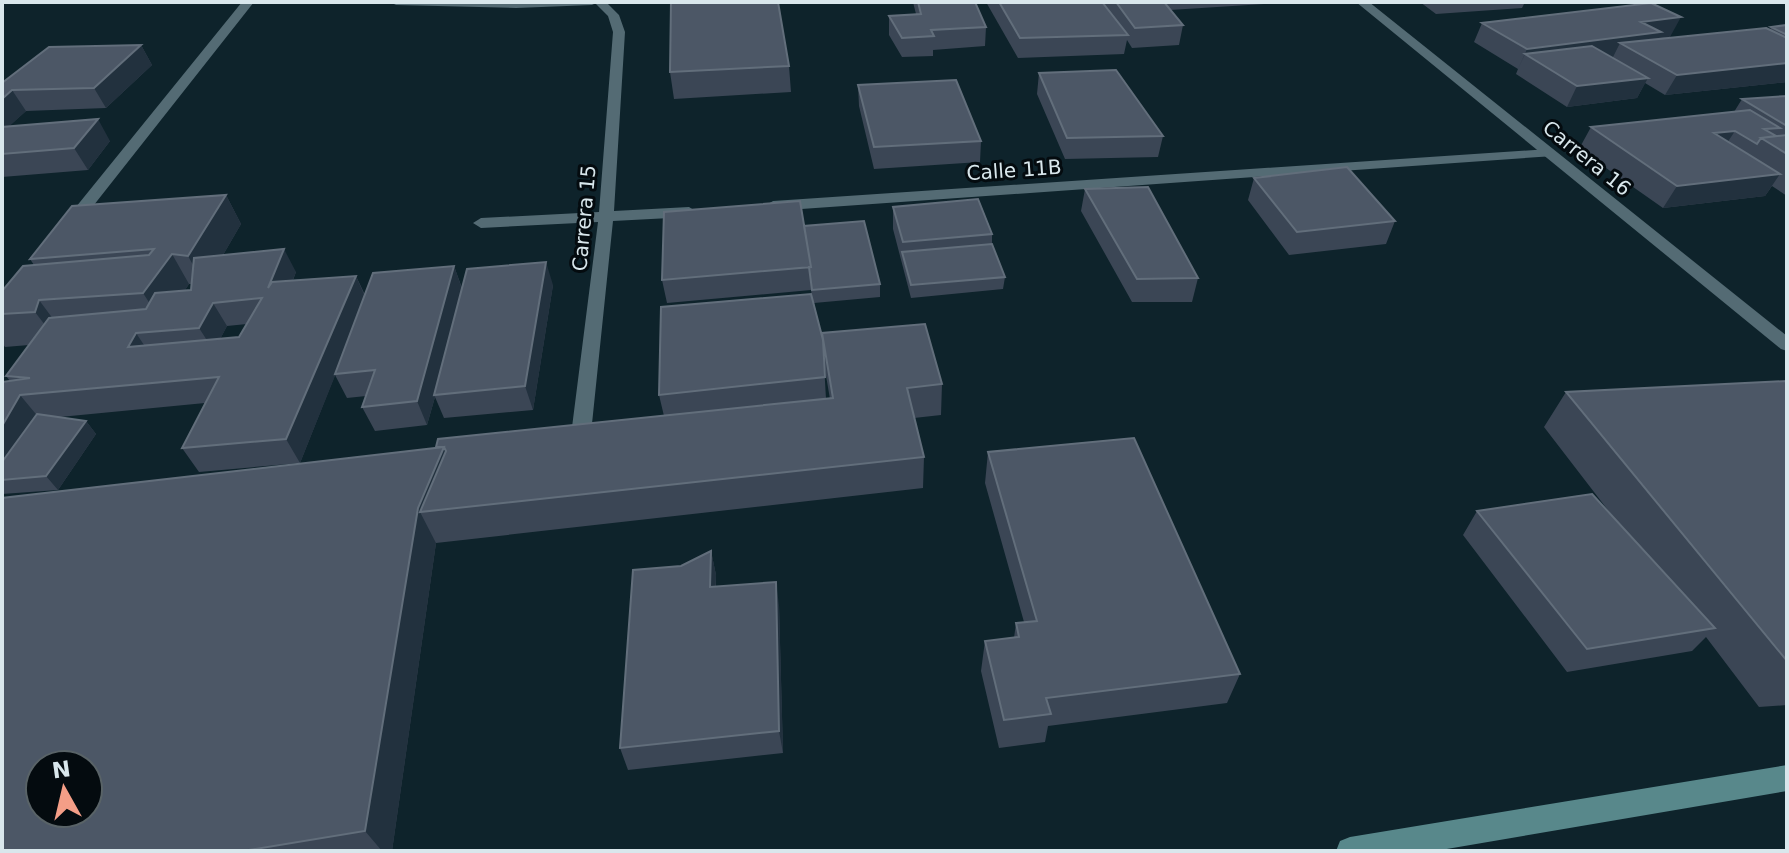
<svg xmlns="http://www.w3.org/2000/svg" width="1789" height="853" font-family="'DejaVu Sans',sans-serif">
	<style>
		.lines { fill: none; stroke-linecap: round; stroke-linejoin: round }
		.minor { fill: #546b74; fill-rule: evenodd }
		.tertiary { fill: #546b74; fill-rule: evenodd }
		.secondary { fill: #58888b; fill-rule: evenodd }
		.wall { fill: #3b4655; fill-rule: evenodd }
		.shaded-wall { fill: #22313e }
		.building { fill: #4c5766; stroke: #626e7b; stroke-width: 2; fill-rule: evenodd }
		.labels { text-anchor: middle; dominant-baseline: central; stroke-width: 6; stroke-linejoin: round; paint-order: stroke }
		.far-street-label { font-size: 20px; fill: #d9e7ec; stroke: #040b0f }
	</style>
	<rect width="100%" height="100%" fill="#0e232b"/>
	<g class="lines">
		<path class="minor" d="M242,2H254L75,229H63V223Z
			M594,2H606L619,15L625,32L614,211L689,207L697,212L689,217L613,221L590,443L580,450L570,443L598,222L481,228L473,223L481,218L599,212L613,32L608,16Z
			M1549,149L1554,150V156L773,211L765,206L773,201Z"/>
		<path class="tertiary" d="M390,2H598L592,5L516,8L396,5Z
			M1356,2H1369L1787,336V351L1781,349Z"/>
		<path class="secondary" d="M1787,765V791L1435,851H1336L1340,841L1350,837Z"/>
	</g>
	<path class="wall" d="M913,2H975L986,27L985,46L933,50V56L902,57L889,35V16L916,14Z
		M986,2L1103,3L1297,2L1170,10L1183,25L1179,45L1132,48L1127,40L1124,54L1018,58Z
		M1420,2H1525L1522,8L1436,14Z
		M1482,23L1670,37L1658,39L1770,30L1771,27L1787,25V82L1665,95L1645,83L1637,98L1567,107L1516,74L1518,69L1474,42Z
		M141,45L152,65L106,108L26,111L9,126L110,141L88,170L2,177V83Z
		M789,66L791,92L674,99L670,72Z
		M1039,73L1163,136L1158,157L1065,159L1037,94Z
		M858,85L981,141L980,162L874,169L859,106Z
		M1787,96V196L1772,186L1765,196L1663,208L1579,149L1591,127L1734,112L1742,99Z
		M1254,178L1395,221L1386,244L1289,255L1248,200Z
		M1085,189L1198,278L1192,302H1132L1081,211Z
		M226,195L241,224L223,255L296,272L293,280L356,276L365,295L454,266L462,288L553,285L533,410L444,418L435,397L427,425L375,431L362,407L366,396L347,398L335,375L300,463L199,472L182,448L205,403L60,417L86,421L96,434L58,490L2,494V382L10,381L6,376L29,345L5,347L2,343V291L34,265L30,259ZM189,284H192L191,290H185ZM247,324L239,337L220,339L227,326Z
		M893,207L992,234V244L1005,277L1003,289L911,298L893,229Z
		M804,226L880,284V297L814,303L823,340L942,384L941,415L914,418L924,457L923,488L436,543L392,851H2L436,447L664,416L659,395L812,297L811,290L667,303L662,280ZM824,364L830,399H826Z
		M1787,381V705L1759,707L1706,637L1692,651L1567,672L1463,535L1477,511L1614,518L1544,427L1566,392Z
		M988,452L1240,674L1227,703L1048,726L1045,742L999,748L981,671L985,641L1014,638L1016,623L1024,622L985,483Z
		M711,551L716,575V586L779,605L783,753L628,770L620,748L681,566Z"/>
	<path class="shaded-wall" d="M1681,17L1670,37L1658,38L1651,52L1620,43L1613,57L1544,66L1525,54L1518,69L1527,49L1641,22Z
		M141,45L152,65L106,108L94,88Z
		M1787,63V82L1665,95L1677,75Z
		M1648,78L1637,98L1567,107L1577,86Z
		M12,90L26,111L2,133V99Z
		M98,119L110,141L88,170L74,148Z
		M1735,131L1721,152L1714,133Z
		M1780,174L1765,196L1663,208L1677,186Z
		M226,195L241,224L205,286L188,256Z
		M284,249L296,272L280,311L268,288Z
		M172,254L189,284L163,324L143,293Z
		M546,262L553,285L533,410L525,386Z
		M454,266L462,289L434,395L435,397L427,425L417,401Z
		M356,276L366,299L300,463L286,439Z
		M39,300L62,331L58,342L35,312Z
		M213,303L227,326L214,351L199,328Z
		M136,333L152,357L128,347Z
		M20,395L40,419L2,480V426Z
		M86,421L96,434L58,490L46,476Z
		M444,447L460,481L420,512L436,543L392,851H382L365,831L418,508Z
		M711,551L716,575L715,610L710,587Z
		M776,582L779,605L783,753L779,731Z"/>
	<path class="building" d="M671,2H778L789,66L670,72Z
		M918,2H975L986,27L931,30L934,36L902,38L889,16L921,14Z
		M999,2H1102L1128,35L1020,38Z
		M1116,2H1164L1183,25L1135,28Z
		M1651,3L1681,17L1641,22L1661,32L1527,49L1482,23Z
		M1787,25V35L1771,27Z
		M1766,28L1787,38V63L1677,75L1620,43Z
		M141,45L94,88L12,90L2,99V83L49,47Z
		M1592,46L1648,78L1577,86L1525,54Z
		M1116,70L1163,136L1067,138L1039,73Z
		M956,80L981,141L874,147L858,85Z
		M1787,96V126L1742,99Z
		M1750,110L1780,128L1764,129L1776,136L1761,138L1757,144L1735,131L1714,133L1780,174L1677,186L1591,127Z
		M98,119L74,148L2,154V127Z
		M1787,135V154L1761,138Z
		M1347,167L1395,221L1297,232L1254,178Z
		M1148,187L1198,278L1137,279L1085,189Z
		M226,195L188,256L172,254L143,293L39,300L35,312L2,314V291L23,266L149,255L154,249L30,259L72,206Z
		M978,199L992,234L903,242L893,207Z
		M800,201L811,267L662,280L664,212Z
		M864,221L880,284L812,290L809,267H811L804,226Z
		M992,244L1005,277L911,285L902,252Z
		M284,249L268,288L272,282L356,276L286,439L182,448L219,377L20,395L2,426V382L30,378L6,376L49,318L146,309L155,293L191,290L194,258ZM262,298L239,337L128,347L136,333L199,328L213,303Z
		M546,262L525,386L434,395L467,269Z
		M454,266L417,401L362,407L375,370L335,374L373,273Z
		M811,294L823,340L825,377L659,395L661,307Z
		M925,324L942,384L907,388L924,457L420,512L446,451L444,447H436L438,439L833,398L822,333Z
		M1787,381V661L1566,392Z
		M37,414L86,421L46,476L2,480V462Z
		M1134,438L1240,674L1046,698L1051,714L1004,720L985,641L1019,637L1016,623L1037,621L988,452Z
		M444,447L418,508L365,831L243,851H2V498ZM40,765H88V813H40Z
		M1592,494L1715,628L1587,649L1477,511Z
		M711,551L710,587L776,582L779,731L620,748L633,570L681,566Z"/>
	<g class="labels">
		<g class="far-street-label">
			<text transform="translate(1587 158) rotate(39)">Carrera 16</text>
			<text transform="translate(1014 170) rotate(-4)">Calle 11B</text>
			<text transform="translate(584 218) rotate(-85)">Carrera 15</text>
		</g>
	</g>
	<rect width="1789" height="853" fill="none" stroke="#d9e7ec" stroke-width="8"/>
	<g transform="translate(64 789) rotate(352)"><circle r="38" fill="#040b0f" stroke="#596367" stroke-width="2"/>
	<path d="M0-6L14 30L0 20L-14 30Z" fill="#f49e87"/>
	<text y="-12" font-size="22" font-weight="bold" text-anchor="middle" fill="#d9e7ec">N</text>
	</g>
</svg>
